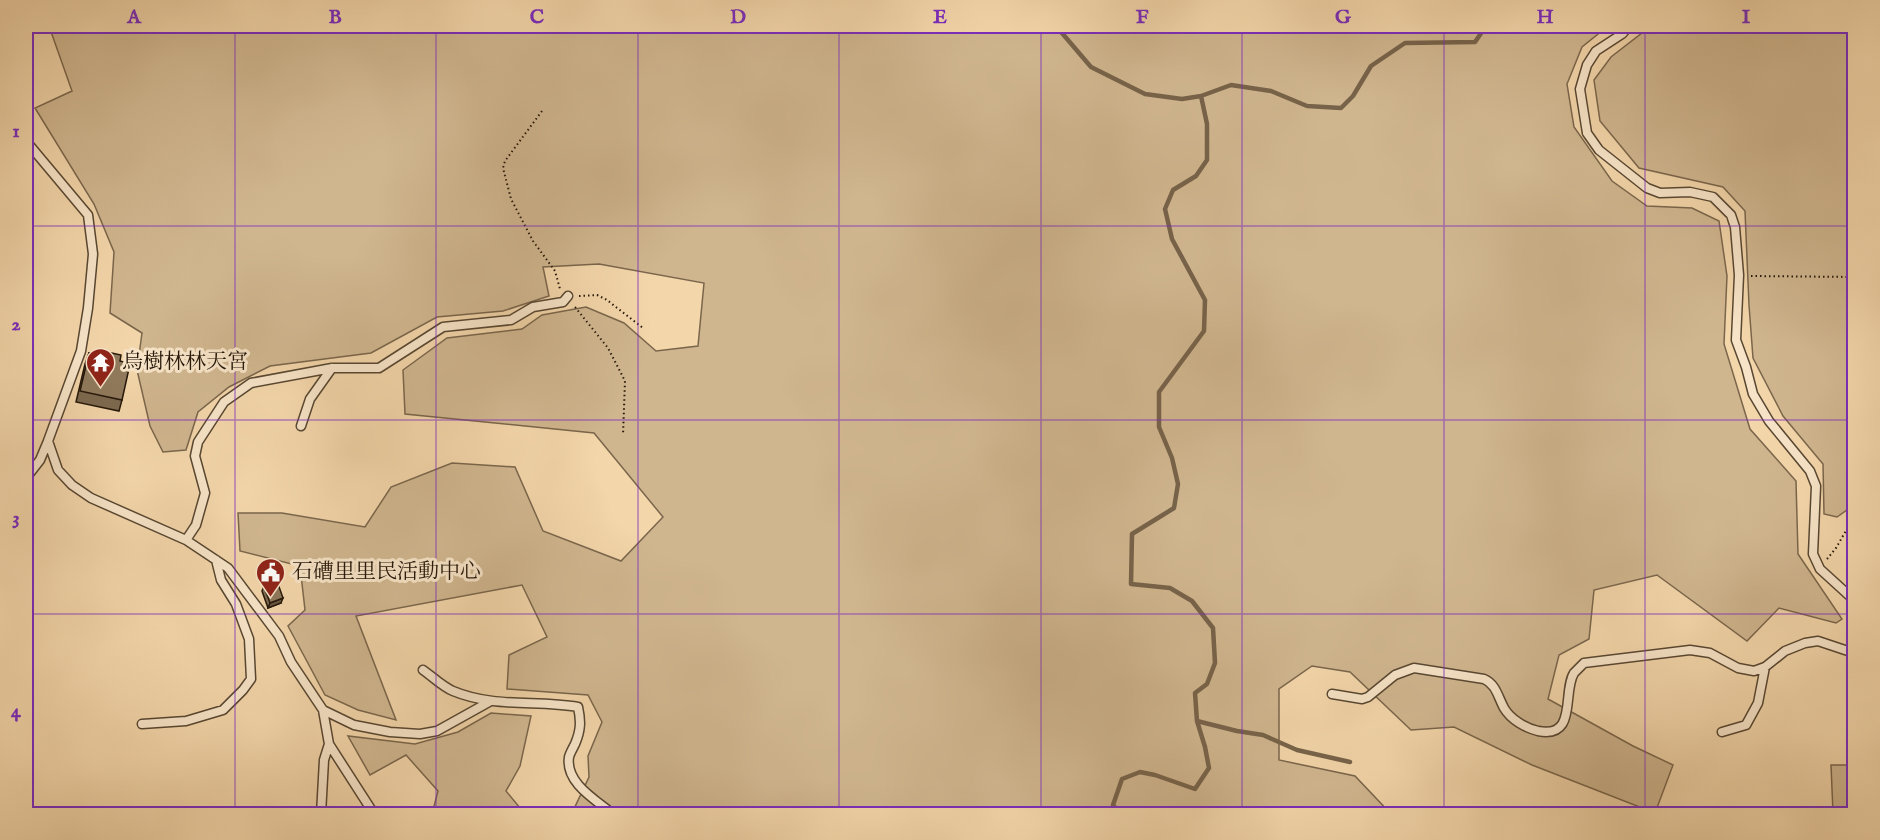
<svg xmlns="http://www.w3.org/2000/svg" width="1880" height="840" font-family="'IM FELL English','Noto Serif TC',serif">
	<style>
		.green { fill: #d0b68f; stroke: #7a664c; stroke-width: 1.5 }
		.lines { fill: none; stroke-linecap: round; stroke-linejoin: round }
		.stream { stroke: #77634a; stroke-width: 4.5 }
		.service-casing { stroke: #584732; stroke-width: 11 }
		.path { stroke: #25170a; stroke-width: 2; stroke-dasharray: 1.5 3; stroke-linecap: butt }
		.service { stroke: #f7e4c8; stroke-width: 8 }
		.wall { fill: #7c6950; stroke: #25170a; stroke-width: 1.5 }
		.shaded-wall { fill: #655541; stroke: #25170a; stroke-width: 1.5 }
		.building { fill: #907a5d; stroke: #25170a; stroke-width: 1.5 }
		.grid { fill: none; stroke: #7b2cbf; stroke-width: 1.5; stroke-opacity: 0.55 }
		.labels { text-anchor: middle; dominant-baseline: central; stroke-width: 6; stroke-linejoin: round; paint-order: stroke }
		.poi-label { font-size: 21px; fill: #25170a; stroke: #f7e4c8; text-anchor: start }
		.neatline { fill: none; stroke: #7b2cbf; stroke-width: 2 }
		.grid-label { font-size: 20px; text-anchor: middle; font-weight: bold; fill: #7b2cbf }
	</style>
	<rect width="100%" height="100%" fill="#f3d6aa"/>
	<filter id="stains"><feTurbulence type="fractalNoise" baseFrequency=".00333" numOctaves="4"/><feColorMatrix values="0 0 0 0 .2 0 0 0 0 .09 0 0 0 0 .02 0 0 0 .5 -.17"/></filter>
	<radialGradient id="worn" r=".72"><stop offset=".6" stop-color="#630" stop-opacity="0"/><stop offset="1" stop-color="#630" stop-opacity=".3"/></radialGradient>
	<path class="green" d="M49,26H1608L1582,47L1567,84L1574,127L1612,181L1647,206L1692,208L1719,221L1727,276L1724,344L1750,429L1796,481L1798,554L1842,619L1836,623L1779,608L1747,641L1657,575L1594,590L1589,639L1559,655L1548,699L1633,746L1673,765L1655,813L1532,765L1454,727L1411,730L1350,672L1312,666L1279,689V760L1355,776L1391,814H565L572,813L589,777L588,756L602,722L588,695L507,689L509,655L547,637L522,585L356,616L396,720L358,710L325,695L288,626L305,610L300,566L240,551L238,513H282L365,527L391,487L452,463L515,467L543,531L621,561L663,517L594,433L405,414L403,370L447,338L522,329L542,315L586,307L624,323L656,351L698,346L704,283L599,264L543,267L549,296L503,311L437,317L371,353L270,366L229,387L198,412L186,450L163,452L150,426L137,370L142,333L110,313L114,252L94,204L35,108L72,91Z
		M1651,26H1854V505L1837,517L1824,514L1823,464L1783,416L1753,358L1749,305L1745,211L1723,187L1639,168L1600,121L1594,80L1611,57Z
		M491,713L531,716L520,766L506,791L525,814H432L438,791L406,755L370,775L348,736L415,744L458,732Z
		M1831,765H1854V814H1830L1833,813Z"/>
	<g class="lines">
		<path class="stream" d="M1053,26H1056L1091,67L1145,94L1182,99L1201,96L1231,85L1271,91L1307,106L1341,108L1353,96L1371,66L1405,43L1475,42L1486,26
			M1197,721L1237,731L1263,735L1297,750L1350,762
			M1120,814L1113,805L1122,779L1140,772L1155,775L1195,789L1209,768L1205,747L1197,721L1195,693L1207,684L1215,663L1213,628L1192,601L1170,588L1131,584L1132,534L1174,508L1178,484L1172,458L1159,427V392L1204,331L1205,300L1172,239L1165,209L1173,190L1196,176L1207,160V124L1201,96"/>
		<defs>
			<path id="service" d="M1629,26L1622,34L1596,51L1587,65L1580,89L1587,133L1599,150L1647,188L1660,193L1690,192L1713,197L1731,215L1735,227L1739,275L1736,340L1746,367L1753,394L1769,421L1810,471L1816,486L1813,554L1820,569L1854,600
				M26,141L88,215L93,254L88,308L81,351L48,441L58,470L72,485L91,498L186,540L228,568L279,636L291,662L323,710L329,744L374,814
				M301,426L310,399L332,368
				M26,478L40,460L48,441
				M186,540L196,525L205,493L195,456L198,442L224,402L251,383L332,368H379L443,327L511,320L533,307L563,302L568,296
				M423,670C433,677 443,687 453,691C494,708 536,700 578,707C581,721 581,730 575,744C573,748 570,753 569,757C565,783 596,800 613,814
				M1332,694L1362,699L1368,697L1395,675L1414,668L1484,679C1496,684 1498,697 1504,708C1511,720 1526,728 1538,731C1578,739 1562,692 1574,673C1577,670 1581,666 1584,663L1690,650L1710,653L1738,668L1754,671L1765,667L1785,651L1805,643L1818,641L1854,653
				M323,710L354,725L390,732L420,734L437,731L489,702
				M142,724L186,721L223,710L243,690L251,679L249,639L236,604L221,580L216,560
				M1722,732L1746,725L1758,703L1765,667
				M321,814L324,760L329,744"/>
		</defs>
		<use href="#service" class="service-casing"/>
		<path class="path" d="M542,111L505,161L503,168L511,199L533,241L555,271L560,289
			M1751,276L1854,277
			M579,296L597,295L607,300L643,328
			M575,307L608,348L625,381L623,435
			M1827,559L1836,548L1851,522L1854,520"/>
		<use href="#service" class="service"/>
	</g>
	<path class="wall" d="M98,350L120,361L122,400L119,411L76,402L85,364L89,353L97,355Z
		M264,586L281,603L268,608L262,591Z"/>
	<path class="shaded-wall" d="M283,598L281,603L268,608L270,603Z"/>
	<path class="building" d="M98,350L121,355L120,361L130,364L122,400L80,391L89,353L97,355Z
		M277,581L283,598L270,603L264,586Z"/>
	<path class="grid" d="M235,26V814M436,26V814M638,26V814M839,26V814M1041,26V814M1242,26V814M1444,26V814M1645,26V814M26,226H1854M26,420H1854M26,614H1854"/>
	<defs>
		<symbol id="temple-pin" viewBox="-11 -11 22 30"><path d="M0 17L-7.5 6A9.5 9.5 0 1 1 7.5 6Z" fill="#8f2418" stroke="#f7e4c8"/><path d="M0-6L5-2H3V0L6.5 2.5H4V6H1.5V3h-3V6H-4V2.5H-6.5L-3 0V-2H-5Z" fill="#fff"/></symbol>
		<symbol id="civic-pin" viewBox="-11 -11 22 30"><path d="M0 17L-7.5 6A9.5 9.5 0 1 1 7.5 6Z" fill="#8f2418" stroke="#f7e4c8"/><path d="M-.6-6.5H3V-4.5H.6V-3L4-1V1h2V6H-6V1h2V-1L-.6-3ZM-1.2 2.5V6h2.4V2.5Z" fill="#fff"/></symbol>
	</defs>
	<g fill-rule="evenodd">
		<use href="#temple-pin" x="84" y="346" width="33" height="45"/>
		<use href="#civic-pin" x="254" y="556" width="33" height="45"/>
	</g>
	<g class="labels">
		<g class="poi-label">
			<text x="122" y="362">烏樹林林天宮</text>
			<text x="292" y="572">石𥕢里里民活動中心</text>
		</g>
	</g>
	<rect width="1880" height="840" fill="none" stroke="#f3d6aa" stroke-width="66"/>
	<rect x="33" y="33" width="1814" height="774" class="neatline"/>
	<g class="grid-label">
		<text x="134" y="23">A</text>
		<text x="335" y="23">B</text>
		<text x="537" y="23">C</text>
		<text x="738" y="23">D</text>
		<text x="940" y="23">E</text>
		<text x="1142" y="23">F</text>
		<text x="1343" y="23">G</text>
		<text x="1545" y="23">H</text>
		<text x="1746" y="23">I</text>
		<text x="16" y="137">1</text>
		<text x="16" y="330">2</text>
		<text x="16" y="524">3</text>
		<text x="16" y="717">4</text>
	</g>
	<rect width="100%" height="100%" filter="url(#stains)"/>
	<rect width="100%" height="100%" fill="url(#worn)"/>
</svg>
